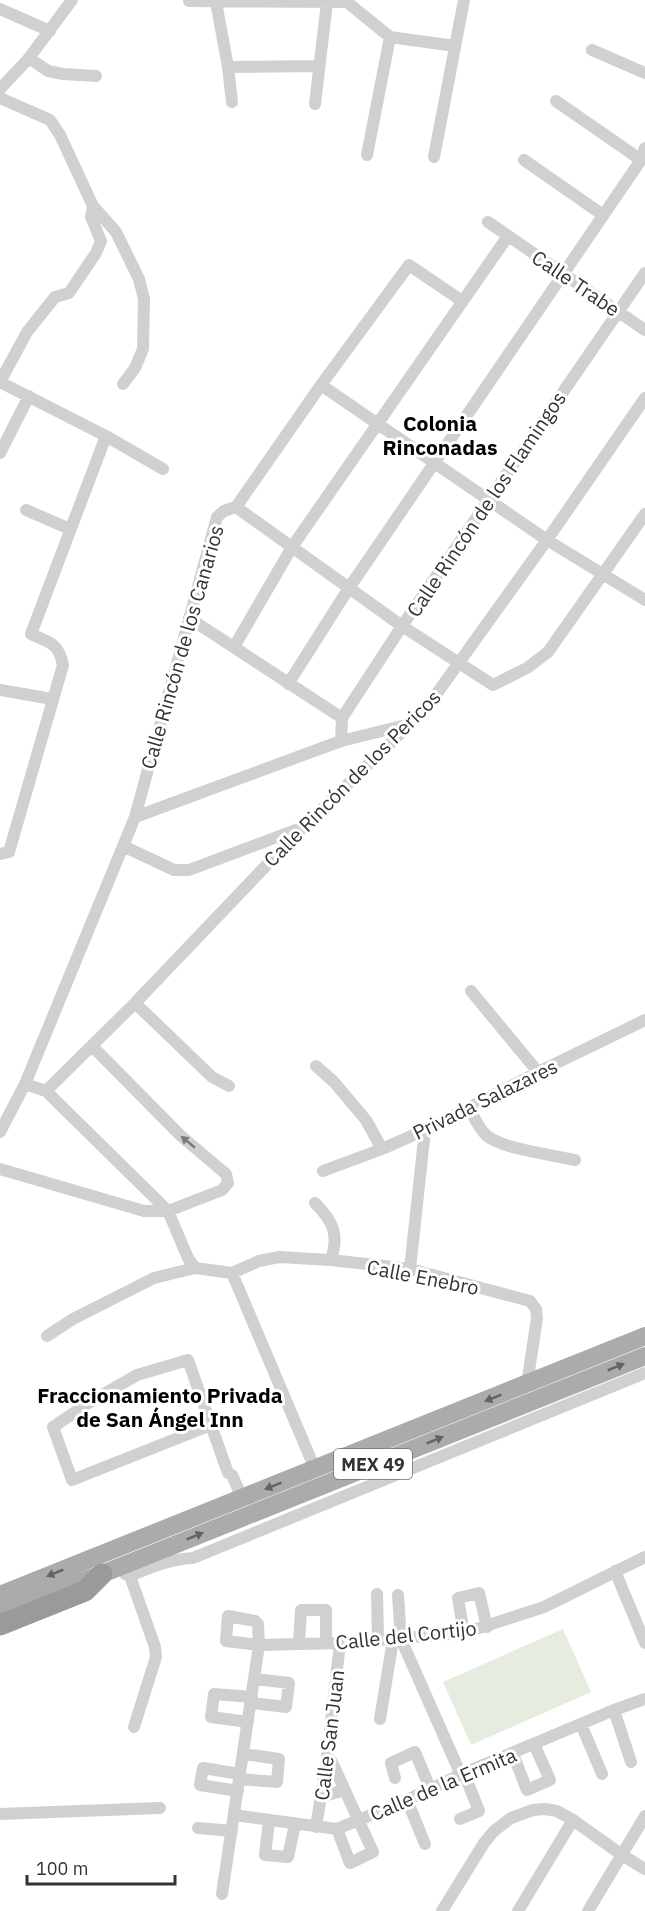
<svg xmlns="http://www.w3.org/2000/svg" width="645" height="1911" font-family="'IBM Plex Sans',sans-serif">
	<style>
		.green { fill: #e6ecdf }
		.lines { fill: none; stroke-linecap: round; stroke-linejoin: round }
		.street { stroke: #d0d0d0; stroke-width: 12 }
		.primary { stroke: #ababab; stroke-width: 18 }
		.highway { stroke: #9a9a9a; stroke-width: 21 }
		.oneway { fill: #7a7a7a }
		.oneway2 { fill: #636363 }
		.labels { text-anchor: middle; dominant-baseline: central; stroke-width: 6; stroke-linejoin: round; paint-order: stroke }
		.shield { fill: #fff; stroke: #707070; stroke-width: 1.5 }
		.shield-label { font-size: 18px; font-weight: bold; fill: #333 }
		.street-label { font-size: 20px; fill: #333; stroke: #fff }
		.neighbourhood-label { font-size: 21px; font-weight: bold; fill: #000; stroke: #fff }
	</style>
	<rect width="100%" height="100%" fill="#fff"/>
	<path class="green" d="M563,1629L591,1692L471,1745L443,1682Z"/>
	<g class="lines">
		<path class="street" d="M189,1L347,2L390,37L455,46
			M216,2L228,67L232,102
			M0,9L50,31
			M592,50L645,73
			M29,58L48,71L63,74L96,76
			M228,67L318,66
			M0,89L29,58L72,0
			M0,98L50,120L60,135L93,206L116,232L139,279L144,299L143,349L135,368L123,384
			M556,101L641,160
			M315,104L327,2
			M367,155L390,37
			M434,157L464,0
			M524,160L603,215
			M93,206L91,217L101,241L96,253L69,293L55,297L27,332L0,382L106,436L163,469
			M488,222L645,330
			M321,385L547,540L645,600
			M0,453L29,396
			M236,507L402,626L493,685L527,668L548,652L645,514
			M26,510L70,529
			M189,618L342,718
			M234,647L292,547L508,236
			M288,684L349,588L641,160L645,148
			M0,690L52,699
			M341,741L342,718L402,626L645,273
			M135,817L341,741L406,725
			M123,846L174,870H189L298,829
			M0,854L9,852L63,665C58,642 50,643 31,634L106,436
			M471,991L538,1072
			M135,1003L212,1077L229,1086
			M316,1066L334,1082L366,1120L382,1149
			M25,1084L46,1091L168,1211L188,1258L195,1268
			M46,1091L135,1003L302,828L425,710L547,540L645,398
			M469,1107C474,1117 478,1127 486,1135C501,1149 554,1155 575,1160
			M0,1132L25,1084L135,817L217,517L224,511L236,507L321,385L409,265L462,301
			M0,1169L144,1211H168L222,1190L228,1183L226,1174L181,1136L92,1046
			M323,1171L382,1149L425,1130L538,1072L645,1020
			M315,1203C334,1222 339,1235 331,1260
			M410,1269L425,1130
			M232,1273L259,1261L279,1257L331,1260L410,1269L530,1301L536,1309L537,1318L527,1384
			M232,1273L315,1469
			M47,1336L73,1319L154,1278L195,1268L232,1273
			M211,1425L72,1480L53,1427L90,1402L137,1375L188,1360L228,1473L232,1475L242,1498
			M615,1571L645,1643
			M125,1574L130,1576L155,1647L156,1657L134,1727
			M130,1576C151,1567 170,1559 193,1558L645,1373
			M377,1594L378,1641
			M398,1595L401,1639L461,1775
			M464,1633L458,1598L479,1593L487,1627
			M299,1643L301,1610H326V1643
			M252,1703L286,1707L289,1683L255,1679
			M614,1710L631,1762
			M380,1719L393,1640
			M248,1722L211,1717L214,1694L252,1697
			M581,1724L602,1774
			M513,1754L527,1790L550,1780L534,1744
			M327,1758L332,1762L373,1852L350,1863L337,1829
			M395,1778L391,1763L415,1752L430,1788
			M239,1779L277,1782L279,1759L244,1754
			M238,1791L200,1785L203,1768L240,1774
			M321,1797L344,1790
			M407,1800L425,1844
			M0,1814L160,1808
			M234,1815L337,1829L407,1800L464,1773L614,1710L645,1699
			M460,1819L479,1811L464,1773
			M269,1821L265,1855L288,1857L295,1824
			M316,1827L327,1758L340,1643
			M198,1828L232,1831
			M222,1894L259,1645L258,1624L255,1621L228,1616L226,1641L259,1645L340,1643L464,1633L544,1607L645,1557
			M442,1911L484,1843L494,1831L511,1818L533,1810L545,1809L557,1811L573,1820L622,1855L645,1869
			M518,1911L573,1820
			M588,1911L645,1816"/>
		<path class="primary" d="M0,1595L645,1336
			M0,1612L102,1574L645,1356"/>
		<path class="highway" d="M0,1625L85,1591L102,1574"/>
	</g>
	<defs><path id="oneway-solid" d="M-6-.8H1V-3.2L6.5 0L1 3.2V.8H-6Z" transform="scale(1.5)"/></defs>
	<use class="oneway" href="#oneway-solid" transform="translate(188 1142) rotate(-140)"/>
	<g class="oneway2">
		<use href="#oneway-solid" transform="translate(616 1367) rotate(-22)"/>
		<use href="#oneway-solid" transform="translate(493 1398) rotate(158)"/>
		<use href="#oneway-solid" transform="translate(435 1440) rotate(-22)"/>
		<use href="#oneway-solid" transform="translate(273 1486) rotate(158)"/>
		<use href="#oneway-solid" transform="translate(195 1536) rotate(-22)"/>
		<use href="#oneway-solid" transform="translate(55 1573) rotate(158)"/>
	</g>
	<g class="labels">
		<rect class="shield" x="334" y="1449" width="78" height="30" rx="4.5"/>
		<g class="shield-label">
			<text x="373" y="1464">MEX 49</text>
		</g>
		<g class="street-label">
			<text transform="translate(576 283) rotate(34)">Calle Trabe</text>
			<text transform="translate(486 504) rotate(-56)">Calle Rincón de los Flamingos</text>
			<text transform="translate(182 647) rotate(-74)">Calle Rincón de los Canarios</text>
			<text transform="translate(352 778) rotate(-45)">Calle Rincón de los Pericos</text>
			<text transform="translate(485 1099) rotate(-26)">Privada Salazares</text>
			<text transform="translate(423 1277) rotate(11)">Calle Enebro</text>
			<text transform="translate(406 1635) rotate(-6)">Calle del Cortijo</text>
			<text transform="translate(329 1735) rotate(-83)">Calle San Juan</text>
			<text transform="translate(443 1784) rotate(-23)">Calle de la Ermita</text>
		</g>
		<g class="neighbourhood-label">
			<text x="440" y="423">Colonia<tspan x="440" dy="24">Rinconadas</tspan></text>
			<text x="160" y="1395">Fraccionamiento Privada<tspan x="160" dy="24">de San Ángel Inn</tspan></text>
		</g>
	</g>
	<path d="M27 1875v9h148v-9" fill="none" stroke="#333333" stroke-width="3"/>
	<text x="36" y="1875" font-size="18" fill="#333333" stroke="#ffffff" stroke-width="4.5" paint-order="stroke">100 m</text>
</svg>
